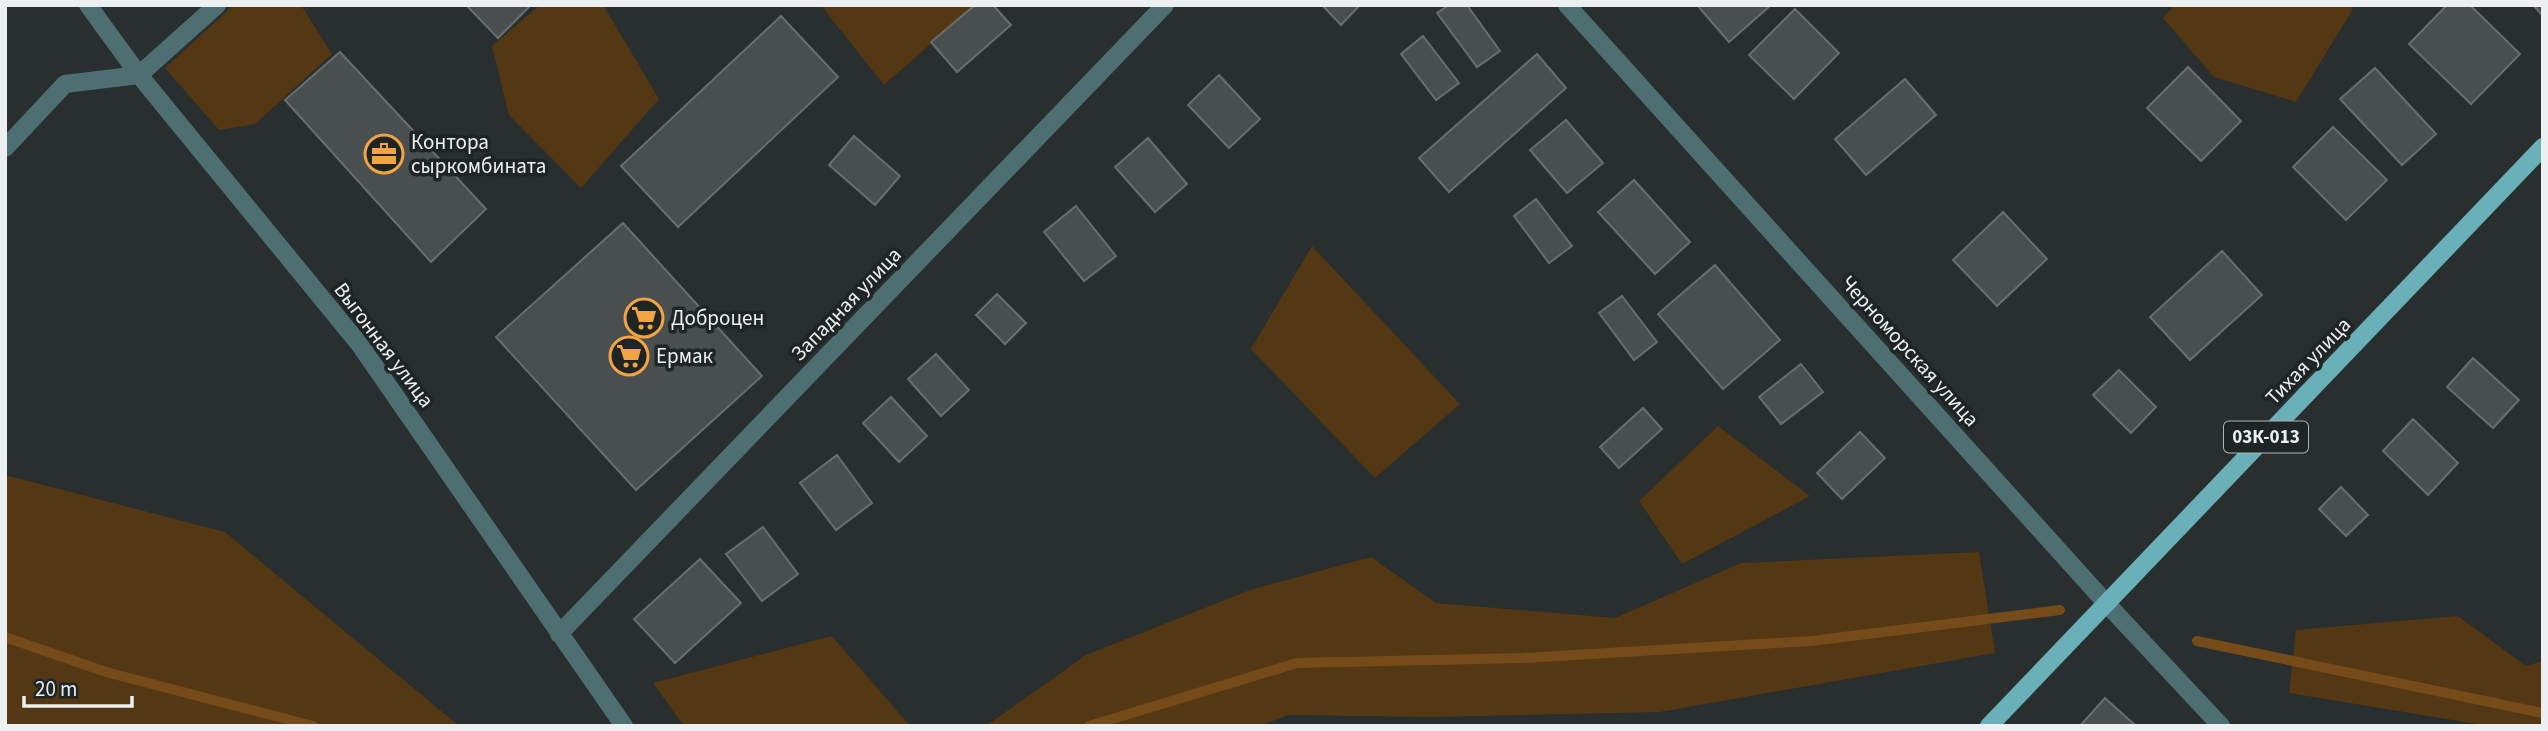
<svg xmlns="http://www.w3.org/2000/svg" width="2548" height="731" font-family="'Source Sans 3',sans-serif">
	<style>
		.green { fill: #543713 }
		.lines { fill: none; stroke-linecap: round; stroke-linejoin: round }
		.stream { stroke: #754c19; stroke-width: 10 }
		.building { fill: #494e4f; stroke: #686e6f; stroke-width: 2 }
		.service { stroke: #4e6f72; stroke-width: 18 }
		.minor { stroke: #4e6f72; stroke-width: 18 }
		.primary { stroke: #69b0b8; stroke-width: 18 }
		.labels { text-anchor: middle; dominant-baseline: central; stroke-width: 7; stroke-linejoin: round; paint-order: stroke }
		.shield { fill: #1f2425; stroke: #aeb3b3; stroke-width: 2 }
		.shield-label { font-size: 19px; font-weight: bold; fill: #ecf0f0 }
		.poi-label { font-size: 21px; fill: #ecf0f0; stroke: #1f2425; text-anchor: start }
		.street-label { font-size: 21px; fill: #ecf0f0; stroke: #1f2425 }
	</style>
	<rect width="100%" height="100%" fill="#292e2f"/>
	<path class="green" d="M234,5H301L332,54L255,124L219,130L165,68Z
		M540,5H603L659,99L581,188L509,115L492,46Z
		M824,5H975L884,85L823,8Z
		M2175,5H2350L2353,9L2296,102L2214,77L2163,18Z
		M1312,246L1460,404L1375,478L1251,349Z
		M1718,426L1810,496L1682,564L1639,501Z
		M5,475L225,532L459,726H5Z
		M1979,552L1995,653L1660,712L1429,717L1288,715L1260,726H986L1086,655L1250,590L1371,557L1436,603L1615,618L1741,563Z
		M2458,616L2526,666L2543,661V726H2489L2289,693L2296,630Z
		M832,636L910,726H684L653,683Z"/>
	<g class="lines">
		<path class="stream" d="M5,637L106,672L313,726
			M2197,641L2543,713
			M1089,726L1297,663L1523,658L1811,641L2060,610"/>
	</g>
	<path class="building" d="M466,5H531L498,38Z
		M975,5H993L1011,25L957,72L931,42Z
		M1322,5H1360L1341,25Z
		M1449,5H1467L1500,51L1477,67L1437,13Z
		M1697,5H1771L1729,42Z
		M2447,5H2470L2520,54L2471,104L2409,44Z
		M2533,5H2543V16Z
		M1795,9L1839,53L1794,99L1749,55Z
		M781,16L838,77L678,227L621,166Z
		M1423,36L1459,83L1436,100L1401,54Z
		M340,52L486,209L431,262L285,100Z
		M1537,54L1566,88L1449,192L1419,158Z
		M2188,67L2241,121L2201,161L2147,108Z
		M2375,68L2436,134L2402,165L2340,99Z
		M1219,75L1260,119L1229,148L1188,105Z
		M1905,79L1936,115L1866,175L1835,139Z
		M1566,120L1603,163L1567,193L1530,150Z
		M2333,127L2387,180L2346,220L2293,167Z
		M854,136L900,176L875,205L829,165Z
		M1148,138L1187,184L1155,212L1115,167Z
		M1634,180L1690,242L1655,274L1598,212Z
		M1536,199L1572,246L1549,263L1514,216Z
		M1076,206L1116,256L1084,281L1044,232Z
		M2003,212L2047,259L1997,306L1953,260Z
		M623,223L762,376L636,490L496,337Z
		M2222,251L2262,295L2190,360L2150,317Z
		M1715,265L1780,340L1723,389L1658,314Z
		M997,294L1026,323L1005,344L976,315Z
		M1622,296L1657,342L1634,360L1599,313Z
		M936,354L969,390L941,416L908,379Z
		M2473,358L2519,400L2493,428L2447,387Z
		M1801,364L1823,392L1781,424L1759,397Z
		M2119,370L2156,407L2131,433L2093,395Z
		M891,397L927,436L899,462L863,423Z
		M1643,408L1662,429L1619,468L1600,447Z
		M2413,419L2458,463L2428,495L2383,451Z
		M1860,432L1885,458L1842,499L1817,473Z
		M837,455L872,503L836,530L800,483Z
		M2341,487L2368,515L2346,536L2319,509Z
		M763,527L798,574L762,601L726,554Z
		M700,559L741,603L675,663L634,619Z
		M2105,698L2136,726H2080Z"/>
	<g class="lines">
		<path class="service" d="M1567,5L2107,604"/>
		<path class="minor" d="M88,5L139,75L360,345L624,726
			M5,148L65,84L139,75L217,5
			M2107,604L2221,726
			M559,634L1165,5"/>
		<path class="primary" d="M1989,726L2543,147"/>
	</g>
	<defs>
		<symbol id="office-ring" viewBox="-11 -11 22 22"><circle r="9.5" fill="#1f2425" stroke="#f3a442" stroke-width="1.5"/><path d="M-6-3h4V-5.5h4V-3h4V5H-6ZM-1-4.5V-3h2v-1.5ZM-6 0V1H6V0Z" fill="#f3a442"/></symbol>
		<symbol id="supermarket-ring" viewBox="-11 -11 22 22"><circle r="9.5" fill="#1f2425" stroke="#f3a442" stroke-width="1.5"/><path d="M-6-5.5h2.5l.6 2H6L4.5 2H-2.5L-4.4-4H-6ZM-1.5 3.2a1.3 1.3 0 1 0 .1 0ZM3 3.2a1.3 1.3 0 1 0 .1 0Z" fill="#f3a442"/></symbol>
	</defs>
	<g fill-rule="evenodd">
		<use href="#office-ring" x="362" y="132" width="44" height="44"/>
		<use href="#supermarket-ring" x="622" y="296" width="44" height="44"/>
		<use href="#supermarket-ring" x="607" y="334" width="44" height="44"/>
	</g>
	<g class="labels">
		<rect class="shield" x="2224" y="421.5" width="84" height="31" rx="5"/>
		<g class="shield-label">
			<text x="2266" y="437">03К-013</text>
		</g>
		<g class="poi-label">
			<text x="411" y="142">Контора<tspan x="411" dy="24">сыркомбината</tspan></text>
			<text x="671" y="318">Доброцен</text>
			<text x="656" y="356">Ермак</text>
		</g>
		<g class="street-label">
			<text transform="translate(846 304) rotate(-46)">Западная улица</text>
			<text transform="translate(384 345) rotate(53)">Выгонная улица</text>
			<text transform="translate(1910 351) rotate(48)">Черноморская улица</text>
			<text transform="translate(2308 361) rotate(-46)">Тихая улица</text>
		</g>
	</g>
	<rect width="2548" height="731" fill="none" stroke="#ecf0f0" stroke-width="14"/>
	<path d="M24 696v10h108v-10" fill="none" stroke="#ecf0f0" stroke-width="3.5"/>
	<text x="35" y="696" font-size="21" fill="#ecf0f0" stroke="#1f2425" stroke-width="5" paint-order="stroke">20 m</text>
</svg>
